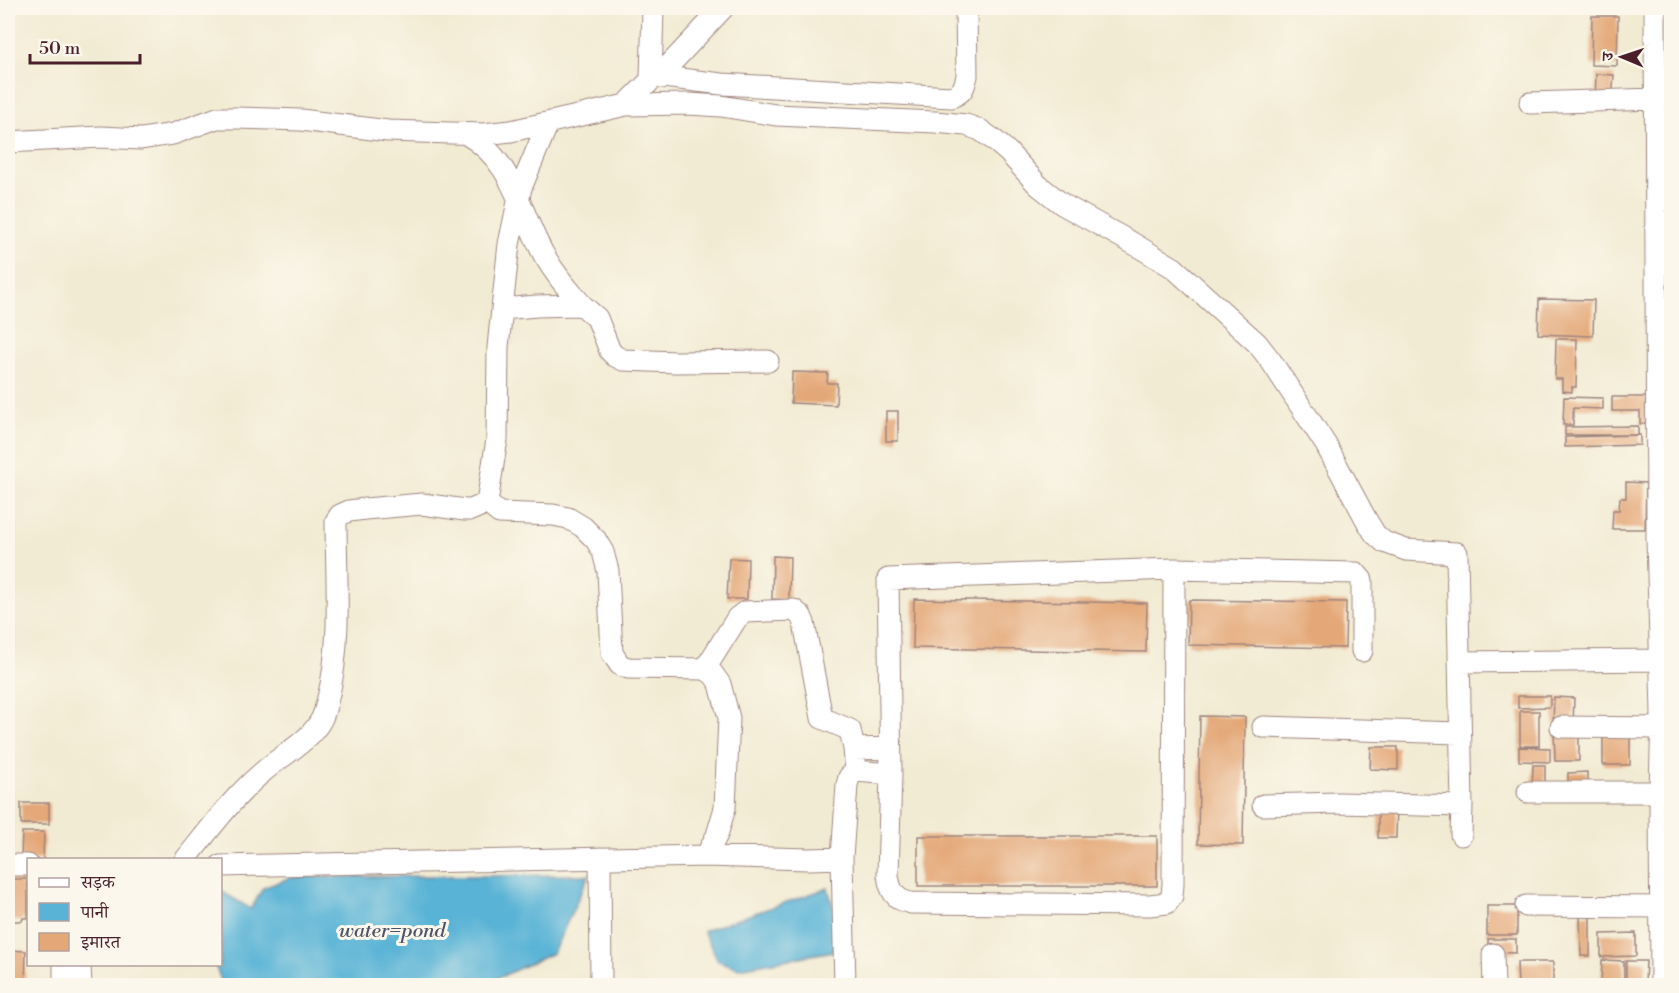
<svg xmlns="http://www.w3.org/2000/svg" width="1679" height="993" font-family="'Libre Bodoni','Noto Serif Devanagari',serif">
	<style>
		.water { fill: #58b3d6; stroke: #516980; stroke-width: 1.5 }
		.building { fill: #e4a777 }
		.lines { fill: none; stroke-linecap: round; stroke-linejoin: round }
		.minor-casing { stroke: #9e857f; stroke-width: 23 }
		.minor { stroke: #fff; stroke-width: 21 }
		.labels { text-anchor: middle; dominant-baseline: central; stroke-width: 6; stroke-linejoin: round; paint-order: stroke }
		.water-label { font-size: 20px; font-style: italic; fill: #4f5367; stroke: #fbf7ec }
	</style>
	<rect width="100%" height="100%" fill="#fbf7ec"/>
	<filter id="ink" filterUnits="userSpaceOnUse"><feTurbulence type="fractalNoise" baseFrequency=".0167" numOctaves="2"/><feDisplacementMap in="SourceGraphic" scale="12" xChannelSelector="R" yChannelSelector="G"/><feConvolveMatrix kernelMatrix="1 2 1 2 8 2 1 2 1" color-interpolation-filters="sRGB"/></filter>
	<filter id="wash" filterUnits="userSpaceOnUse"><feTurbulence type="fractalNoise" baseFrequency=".008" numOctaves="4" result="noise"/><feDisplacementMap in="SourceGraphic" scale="24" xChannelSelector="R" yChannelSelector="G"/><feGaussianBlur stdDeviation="1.35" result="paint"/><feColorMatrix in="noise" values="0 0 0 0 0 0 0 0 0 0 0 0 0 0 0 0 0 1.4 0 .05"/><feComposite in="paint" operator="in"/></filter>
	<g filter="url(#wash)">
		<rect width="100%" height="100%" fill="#f2ebd3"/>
		<path class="water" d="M589,875L553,953L483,985H223L215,965L220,964L221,891L251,909L263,888L292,877Z
			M828,888L838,926L833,951L739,968L718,961L703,931Z"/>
		<g id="blocks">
			<path class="building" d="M1595,8H1613L1612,11L1595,10Z
				M1592,16H1618L1617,66L1591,65Z
				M1596,74L1614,75L1612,99H1595Z
				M1539,299L1594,300L1593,336L1538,334Z
				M1556,339H1577L1576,387H1572V392L1562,391V379H1555Z
				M792,372L828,373L827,383H837L836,405L791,403Z
				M1564,397L1603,398V409L1573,408V425H1563Z
				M1612,397H1648V424H1640V411H1612Z
				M1668,399H1672V425H1667Z
				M886,411H898V441H886Z
				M1638,426V435H1565V427Z
				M1640,435V445L1565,447V437Z
				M1626,482L1646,483L1645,529H1612L1613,510H1619L1620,498H1626Z
				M773,556L790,557L789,600L772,599Z
				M729,558L748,559L747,599H727Z
				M914,599L1147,603L1146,652L913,648Z
				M1189,600L1346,602L1345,648L1188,645Z
				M1518,696H1550V707L1518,708Z
				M1554,697L1574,698L1573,725L1553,724Z
				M1520,711H1539V746H1520Z
				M1200,716L1245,717L1243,845L1198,844Z
				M1554,729H1579V761H1555Z
				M1603,731H1630V765H1603Z
				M1371,747H1398V770L1370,769Z
				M1519,747L1550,748V762L1519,761Z
				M1533,765H1545V789H1532Z
				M1587,772V792H1568V773Z
				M21,803H49V824H21Z
				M1378,805H1397L1396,838H1378Z
				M22,832H44L43,860L21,859Z
				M918,836H1157V886H918Z
				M8,879H28V918H23L22,921H11V918H8Z
				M1487,906H1517V935H1487Z
				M1580,914H1590V956H1581Z
				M1636,933V956L1601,957V934Z
				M1488,939H1516V953L1488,952Z
				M8,950L26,951L25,986H8Z
				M1602,960L1624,961V985H1601Z
				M1626,961H1646L1645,983H1626Z
				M1517,962H1553V986H1518Z"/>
		</g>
	</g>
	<g filter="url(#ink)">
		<use href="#blocks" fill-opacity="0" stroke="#9e857f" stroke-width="1.5"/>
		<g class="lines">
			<defs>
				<path id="minor" d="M1655,8L1657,539L1662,712L1660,792L1661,986
					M659,76L723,8
					M651,78L653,8
					M1530,103L1655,99
					M626,105L689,104L721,106L776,115L935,122L966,125L980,130L994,140L1008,152L1038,185L1062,204L1134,244L1174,268L1257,343L1271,361L1326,445L1367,521L1375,534L1384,542L1406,550L1457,553L1462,806L1461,835
					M466,134C513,159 520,213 544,255C555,274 568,290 583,306
					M8,142L101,137L141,139L173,134L217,118H236L301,120L388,131L483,134L511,131L626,105L655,76L722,84L951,97C963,93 964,88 967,76L966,8
					M502,309L509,244L521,188L548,123
					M487,503L497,439L498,347L502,309L537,306L576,305L583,306L597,318L610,351L615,356L623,360L676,362L768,361
					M1174,569L1173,884L1172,896L1167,903L1150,905L911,903C895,900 890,891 888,875L891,774L888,579L1174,569L1356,573L1362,580V651
					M1459,662L1661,660
					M705,669L737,618L745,612L794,610L801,616L804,623L822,718L850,730L854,749L856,771
					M1263,727L1459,733
					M1561,727L1662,728
					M854,749L890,748
					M1528,792H1660
					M1263,805L1339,803L1462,806
					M600,858L601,986
					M842,858L845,986
					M185,860C210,829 234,796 264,771C283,754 308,743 321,720C325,713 326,705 328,698C342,642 336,578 336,521L340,515L349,511L365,509L422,504L465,510H471L487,503L499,513L553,515L568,518L583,527L596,540L603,552L608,571L612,653L620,665L628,668L705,669L713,674L720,684L729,718L725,808L717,835L706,856
					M8,865H28
					M220,866L706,856L809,859L842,858L847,785L849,777L856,771L891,774
					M1526,906L1660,907
					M1493,954L1494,986
					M64,964V986
					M80,964L81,986"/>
			</defs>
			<use href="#minor" class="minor-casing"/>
			<use href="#minor" class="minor"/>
		</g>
	</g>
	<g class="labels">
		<g class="water-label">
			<text x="392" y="931">water=pond</text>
		</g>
	</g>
	<rect width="1679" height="993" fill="none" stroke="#fbf7ec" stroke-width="30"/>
	<rect x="27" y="858" width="195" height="108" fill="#fbf7ec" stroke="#b4a19f" stroke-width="1.5"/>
	<rect x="39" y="878" width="30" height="9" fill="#ffffff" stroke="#b4a19f" stroke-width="1.5"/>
	<text x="81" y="888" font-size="18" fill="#4a1f2b">सड़क</text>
	<rect x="39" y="903" width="30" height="18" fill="#58b3d6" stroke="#b4a19f" stroke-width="1.5"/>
	<text x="81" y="918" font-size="18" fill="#4a1f2b">पानी</text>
	<rect x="39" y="933" width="30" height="18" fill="#e4a777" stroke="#b4a19f" stroke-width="1.5"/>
	<text x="81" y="948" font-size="18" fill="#4a1f2b">इमारत</text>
	<g transform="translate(1622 57) rotate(272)" stroke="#fbf7ec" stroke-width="4.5" paint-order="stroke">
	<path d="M0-4.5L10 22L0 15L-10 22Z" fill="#4a1f2b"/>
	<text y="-9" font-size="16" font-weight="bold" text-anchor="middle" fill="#4a1f2b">उ</text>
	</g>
	<path d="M30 54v9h110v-9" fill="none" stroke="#4a1f2b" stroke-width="3"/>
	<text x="39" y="54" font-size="18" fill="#4a1f2b" stroke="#fbf7ec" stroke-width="4.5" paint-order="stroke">50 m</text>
</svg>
